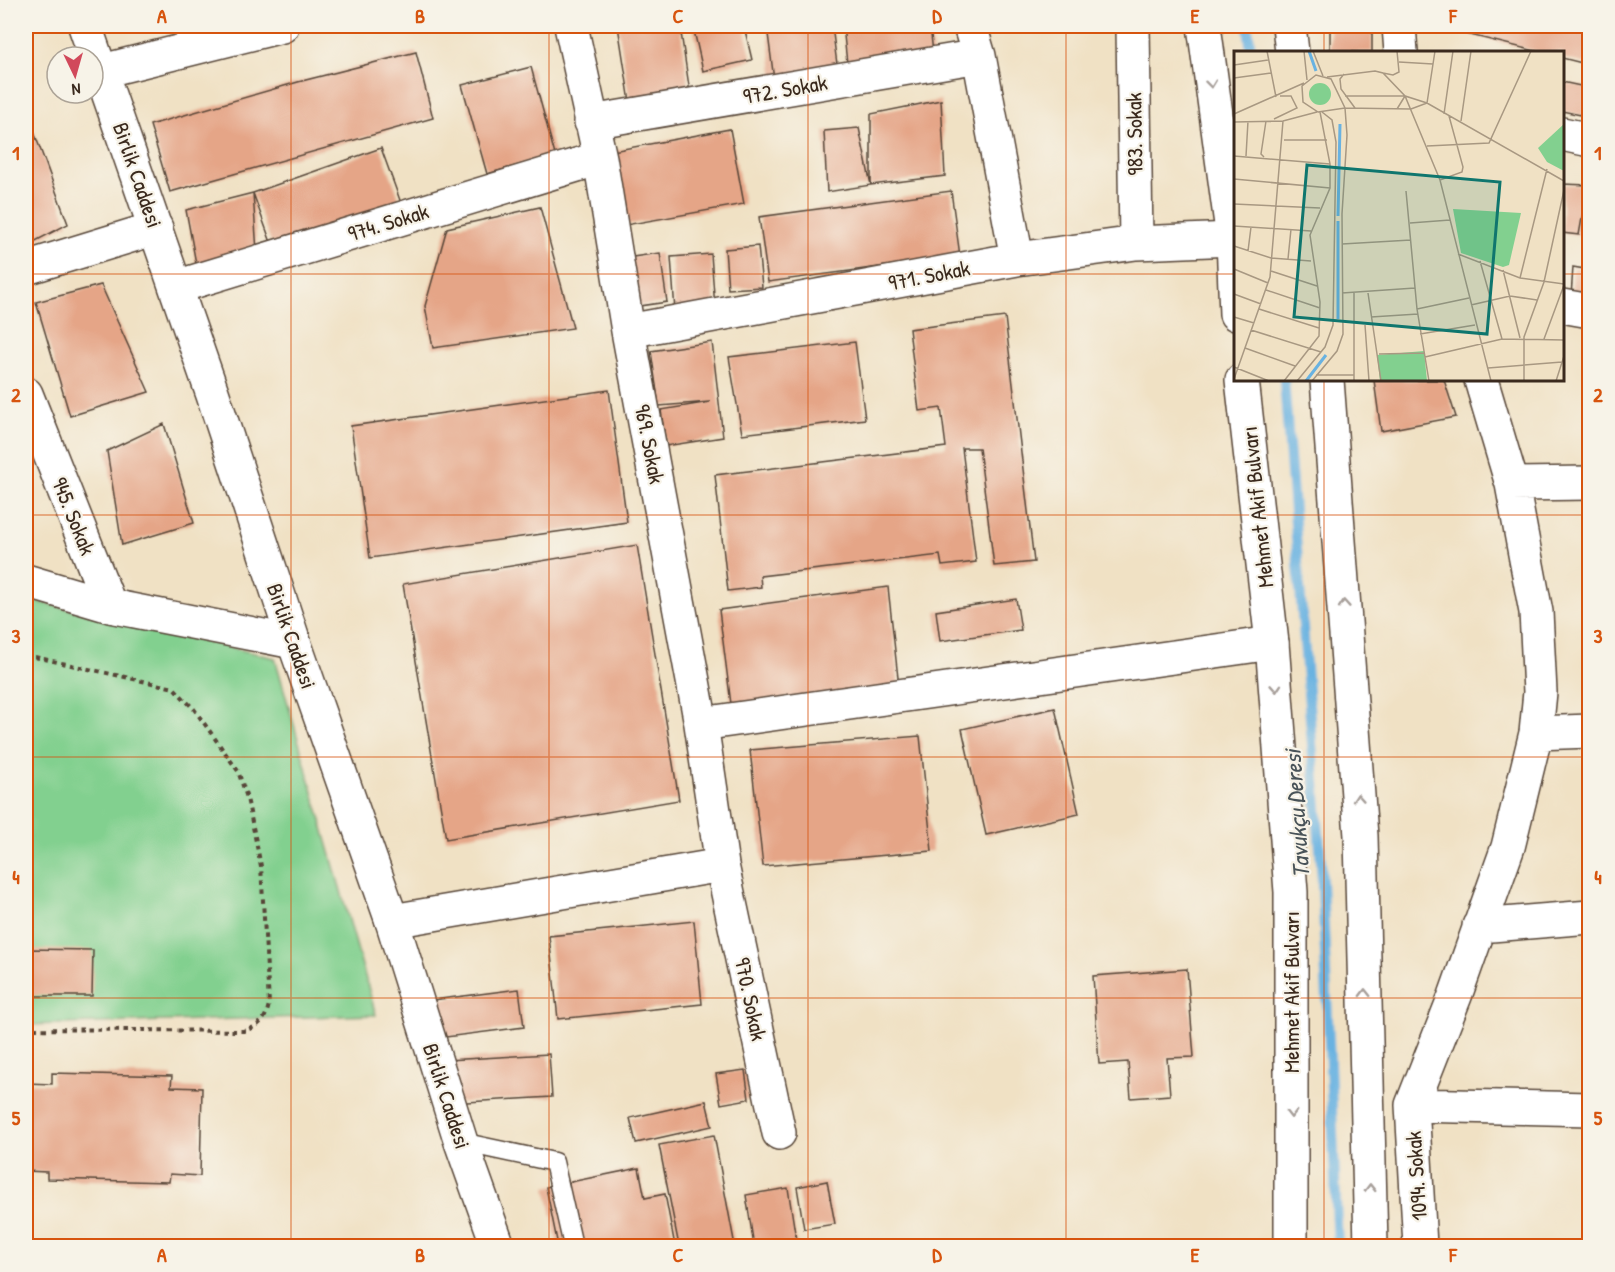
<svg xmlns="http://www.w3.org/2000/svg" width="1615" height="1272" font-family="'Patrick Hand',sans-serif">
	<style>
		.green { fill: #82d08f; stroke: #5e7d56; stroke-width: 1.5 }
		.lines { fill: none; stroke-linecap: round; stroke-linejoin: round }
		.stream { stroke: #69b2e1; stroke-width: 10 }
		.building { fill: #e5a587 }
		.service-casing { stroke: #564537; stroke-width: 21 }
		.minor-casing { stroke: #564537; stroke-width: 36 }
		.secondary-casing { stroke: #564537; stroke-width: 36 }
		.primary-casing { stroke: #564537; stroke-width: 36 }
		.path { stroke: #564537; stroke-width: 4; stroke-dasharray: 4.5 4.5; stroke-linecap: butt }
		.service { stroke: #fff; stroke-width: 18 }
		.minor { stroke: #fff; stroke-width: 33 }
		.secondary { stroke: #fff; stroke-width: 33 }
		.primary { stroke: #fff; stroke-width: 33 }
		.oneway { stroke: #a79f9a }
		.grid { fill: none; stroke: #d7540e; stroke-width: 1.5; stroke-opacity: 0.55 }
		.labels { text-anchor: middle; dominant-baseline: central; stroke-width: 4.5; stroke-linejoin: round; paint-order: stroke }
		.street-label { font-size: 22px; fill: #3b2a1e; stroke: #f7f3e8 }
		.water-label { font-size: 24px; font-style: italic; fill: #495358; stroke: #f7f3e8 }
		.inset-river { fill: none; stroke: #69b2e1; stroke-width: 3 }
		.inset-road { fill: none; stroke: #a89882; stroke-width: 1.5 }
		.view { fill: #0f766e; fill-opacity: 0.15; stroke: #0f766e; stroke-width: 3 }
		.inset-edge { fill: none; stroke: #3b2a1e; stroke-width: 3 }
		.neatline { fill: none; stroke: #d7540e; stroke-width: 2 }
		.grid-label { font-size: 20px; text-anchor: middle; font-weight: bold; fill: #d7540e }
	</style>
	<rect width="100%" height="100%" fill="#f7f3e8"/>
	<filter id="ink" filterUnits="userSpaceOnUse"><feTurbulence type="fractalNoise" baseFrequency=".0167" numOctaves="2"/><feDisplacementMap in="SourceGraphic" scale="12" xChannelSelector="R" yChannelSelector="G"/><feConvolveMatrix kernelMatrix="1 2 1 2 8 2 1 2 1" color-interpolation-filters="sRGB"/></filter>
	<filter id="wash" filterUnits="userSpaceOnUse"><feTurbulence type="fractalNoise" baseFrequency=".008" numOctaves="4" result="noise"/><feDisplacementMap in="SourceGraphic" scale="24" xChannelSelector="R" yChannelSelector="G"/><feGaussianBlur stdDeviation="1.35" result="paint"/><feColorMatrix in="noise" values="0 0 0 0 0 0 0 0 0 0 0 0 0 0 0 0 0 1.4 0 .05"/><feComposite in="paint" operator="in"/></filter>
	<g filter="url(#wash)">
		<rect width="100%" height="100%" fill="#f0e1c4"/>
		<path class="green" d="M26,599L275,658L376,1015L26,1025Z"/>
		<g class="lines">
			<path class="stream" d="M1248,26L1251,52
				M1284,380L1321,861L1338,1246"/>
		</g>
		<g id="blocks">
			<path class="building" d="M618,26H680L690,93L630,102Z
				M693,26H744L752,60L703,71Z
				M767,26H832L838,72L774,80Z
				M843,26H930L934,62L848,72Z
				M1330,26H1372V52H1330Z
				M1463,26H1590V65L1562,58V52H1539L1462,33Z
				M416,52L433,118L170,192L150,125L298,82Z
				M531,67L555,155L487,174L462,85Z
				M1562,82L1590,88V117L1562,111Z
				M941,100L945,176L871,185V114Z
				M859,128L871,185L827,192L824,131Z
				M730,129L744,204L620,226L607,152Z
				M34,132L68,224L26,246V135Z
				M381,148L401,203L273,248L253,193Z
				M1562,184L1588,185L1579,235L1562,233Z
				M951,191L960,256L768,282L759,217Z
				M253,193L257,252L197,269L186,210Z
				M540,207L573,328L433,348L425,306L447,228Z
				M758,246L762,287L728,289L725,249Z
				M660,253L667,302L633,307L626,258Z
				M711,254L715,308L675,311L671,257Z
				M1573,267L1590,270V302L1571,297Z
				M101,285L149,392L70,416L36,302Z
				M1005,317L1034,562L994,566L979,448H962L976,562L942,566L940,555L760,576L761,587L728,591L715,475L946,447L941,408L919,411L909,329Z
				M712,342L723,437L666,446L661,410L710,402L659,406L651,351Z
				M855,342L865,419L742,434L729,357Z
				M1374,380H1444L1456,417L1381,431Z
				M609,390L627,522L370,558L351,426Z
				M164,424L194,523L122,545L107,451Z
				M637,545L679,800L446,839L403,584Z
				M888,587L899,687L731,704L719,610Z
				M1016,599L1021,630L940,641L936,611Z
				M1055,708L1079,814L986,835L962,729Z
				M920,736L932,851L763,866L750,750Z
				M694,921L702,1004L558,1019L549,936Z
				M26,949L93,950L92,996H26Z
				M1187,969L1194,1057L1167,1058L1170,1095L1131,1098L1128,1062L1099,1064L1093,976Z
				M519,989L524,1027L430,1039L425,1001Z
				M549,1054L552,1097L450,1103L447,1060Z
				M745,1070L749,1099L721,1104L716,1074Z
				M52,1073L172,1076L171,1087L202,1088L200,1176L170,1174L169,1182L47,1179V1172L26,1171V1083L52,1084Z
				M706,1101L712,1126L636,1143L630,1118Z
				M714,1135L735,1246H679L659,1145Z
				M639,1168L645,1198L665,1194L675,1246H558L546,1187Z
				M827,1181L835,1224L804,1229L797,1187Z
				M788,1188L797,1246H754L746,1195Z"/>
		</g>
	</g>
	<g filter="url(#ink)">
		<use href="#blocks" fill-opacity="0" stroke="#564537" stroke-width="1.5"/>
		<g class="lines">
			<defs>
				<path id="service" d="M461,1142L554,1162L573,1246"/>
				<path id="minor" d="M571,26L600,158L628,331L701,724L722,865L779,1133
					M970,26L979,56L1017,259
					M1133,26L1136,243
					M1399,26L1401,52
					M102,71L282,26
					M591,122L979,56
					M1562,134L1590,140
					M26,268L156,228
					M176,287L600,158
					M1562,306L1590,311
					M628,331L1017,259L1136,243L1233,239
					M26,394L110,606
					M1512,484L1590,483
					M26,581L110,606L294,642
					M701,724L1272,643
					M1536,733L1590,731
					M392,921L722,865
					M1479,926L1590,917
					M1412,1105L1590,1109
					M1420,1246L1412,1105L1455,996L1508,847L1536,733L1540,692L1536,612L1525,554L1512,484L1481,380"/>
				<path id="secondary" d="M85,26L213,395L294,642L392,921L461,1142L498,1246"/>
				<path id="primary" d="M1204,26L1233,239L1236,314
					M1289,26L1292,52
					M1242,380L1272,643L1291,892V1246
					M1327,380L1361,836L1371,1246"/>
			</defs>
			<use href="#service" class="service-casing"/>
			<use href="#minor" class="minor-casing"/>
			<use href="#secondary" class="secondary-casing"/>
			<use href="#primary" class="primary-casing"/>
			<path class="path" d="M26,640L32,618
				M26,655L174,688L194,709L238,771L247,798L261,866L269,1004C266,1020 259,1027 243,1031L26,1029"/>
			<use href="#service" class="service"/>
			<use href="#minor" class="minor"/>
			<use href="#secondary" class="secondary"/>
			<use href="#primary" class="primary"/>
		</g>
		<defs><path id="oneway-chevron" d="M-2-3.5L2.5 0L-2 3.5" fill="none" stroke-width="1.6" stroke-linecap="round" stroke-linejoin="round" transform="scale(1.5)"/></defs>
		<g class="oneway">
			<use href="#oneway-chevron" transform="translate(1211 84) rotate(83)"/>
			<use href="#oneway-chevron" transform="translate(1344 604) rotate(-94)"/>
			<use href="#oneway-chevron" transform="translate(1276 688) rotate(86)"/>
			<use href="#oneway-chevron" transform="translate(1358 798) rotate(-94)"/>
			<use href="#oneway-chevron" transform="translate(1365 993) rotate(-91)"/>
			<use href="#oneway-chevron" transform="translate(1291 1114) rotate(90)"/>
			<use href="#oneway-chevron" transform="translate(1370 1188) rotate(-91)"/>
		</g>
	</g>
	<path class="grid" d="M291,26V1246M549,26V1246M808,26V1246M1066,26V1246M1324,26V52M26,274H1236M1562,274H1590M1324,380V1246M26,515H1590M26,757H1590M26,998H1590"/>
	<g class="labels">
		<g class="street-label">
			<text transform="translate(785 89) rotate(-10)">972. Sokak</text>
			<text transform="translate(1134 134) rotate(-91)">983. Sokak</text>
			<text transform="translate(138 175) rotate(71)">Birlik Caddesi</text>
			<text transform="translate(388 222) rotate(-17)">974. Sokak</text>
			<text transform="translate(929 275) rotate(-11)">971. Sokak</text>
			<text transform="translate(650 444) rotate(79)">969. Sokak</text>
			<text transform="translate(1257 507) rotate(-96)">Mehmet Akif Bulvarı</text>
			<text transform="translate(74 516) rotate(68)">945. Sokak</text>
			<text transform="translate(292 636) rotate(71)">Birlik Caddesi</text>
			<text transform="translate(1291 992) rotate(-90)">Mehmet Akif Bulvarı</text>
			<text transform="translate(751 999) rotate(78)">970. Sokak</text>
			<text transform="translate(447 1096) rotate(72)">Birlik Caddesi</text>
			<text transform="translate(1416 1176) rotate(-94)">1094. Sokak</text>
		</g>
		<g class="water-label">
			<text transform="translate(1296 814) rotate(-94)">Tavukçu Deresi</text>
		</g>
	</g>
	<g transform="translate(1234 51)">
		<rect width="330" height="330" fill="#f0e1c4"/>
		<path d="M75 43a11 11 0 1 1 22 0a11 11 0 1 1-22 0ZM330,73V120L313,111L304,97ZM219,158L287,162L275,214L269,216L227,202ZM190,300L193,330H146L143,304Z" fill="#82d08f"/>
		<path class="inset-river" d="M75,0L82,20M104,165L106,73M104,170V268M72,330L92,304"/>
		<path class="inset-road" d="M33,0L42,46M70,0L73,29M79,0L89,25M165,11L199,13M0,14L34,9M149,22L159,24L165,21L163,0M110,23L106,28L107,38L121,57M93,26L141,20L149,22L171,45L206,129L257,330M0,27L37,22M111,45H171M193,52L201,0M163,58L171,45L193,52L330,130M0,63L70,32M210,63L219,0M40,68L63,57L57,45H46M227,70L237,0M0,71L49,70L83,61M50,89H93M193,95L255,92L297,0M0,105L96,113M12,105L14,70M30,106L27,103L32,70M0,128L96,137M206,129L228,121L229,116L215,65M172,140L183,258L195,330M0,153L86,157M176,172L216,169M0,175L77,180M108,193L177,189M0,195L37,207L77,210M14,200L17,176M224,203L286,227L330,233M54,208L57,178M246,210L268,288M0,218L34,232M269,219L286,287M37,220L83,235M286,227L313,118M32,239L86,257M108,242L181,237M120,242V330M134,242L147,330M0,243L27,253M237,254L276,245L303,249M25,258L85,277M183,258L235,247M0,266L20,272M137,266L184,263M131,274L135,330M17,279L87,301M186,283L241,274M310,288L330,234M11,297L61,315M145,303L190,302M191,306L268,288L330,289M0,316L35,330M254,317L328,311M82,324H120M0,328L36,226L49,70M50,330L85,285L86,251L76,184L96,137V113L86,61M63,330L91,296L99,274L102,91L98,69L88,61M78,330L103,300L109,283L108,163L113,84L111,57L97,28L82,24L68,35L69,51L84,61L111,57L177,58L193,52M290,330V286L310,231L330,139M322,330L330,305"/>
		<path class="view" d="M73,114L266,131L253,283L60,266Z"/>
		<rect width="330" height="330" class="inset-edge"/>
	</g>
	<rect width="1615" height="1272" fill="none" stroke="#f7f3e8" stroke-width="66"/>
	<g transform="translate(75 75) rotate(175)"><circle r="28" fill="#f7f3e8" stroke="#aca397" stroke-width="1.5"/>
	<path d="M0-4.5L10 22L0 15L-10 22Z" fill="#d1495b"/>
	<text y="-9" font-size="16" font-weight="bold" text-anchor="middle" fill="#3b2a1e">N</text>
	</g>
	<rect x="33" y="33" width="1549" height="1206" class="neatline"/>
	<g class="grid-label">
		<text x="162" y="23">A</text>
		<text x="420" y="23">B</text>
		<text x="678" y="23">C</text>
		<text x="937" y="23">D</text>
		<text x="1195" y="23">E</text>
		<text x="1453" y="23">F</text>
		<text x="16" y="160">1</text>
		<text x="1598" y="160">1</text>
		<text x="16" y="402">2</text>
		<text x="1598" y="402">2</text>
		<text x="16" y="643">3</text>
		<text x="1598" y="643">3</text>
		<text x="16" y="884">4</text>
		<text x="1598" y="884">4</text>
		<text x="16" y="1125">5</text>
		<text x="1598" y="1125">5</text>
		<text x="162" y="1262">A</text>
		<text x="420" y="1262">B</text>
		<text x="678" y="1262">C</text>
		<text x="937" y="1262">D</text>
		<text x="1195" y="1262">E</text>
		<text x="1453" y="1262">F</text>
	</g>
</svg>
